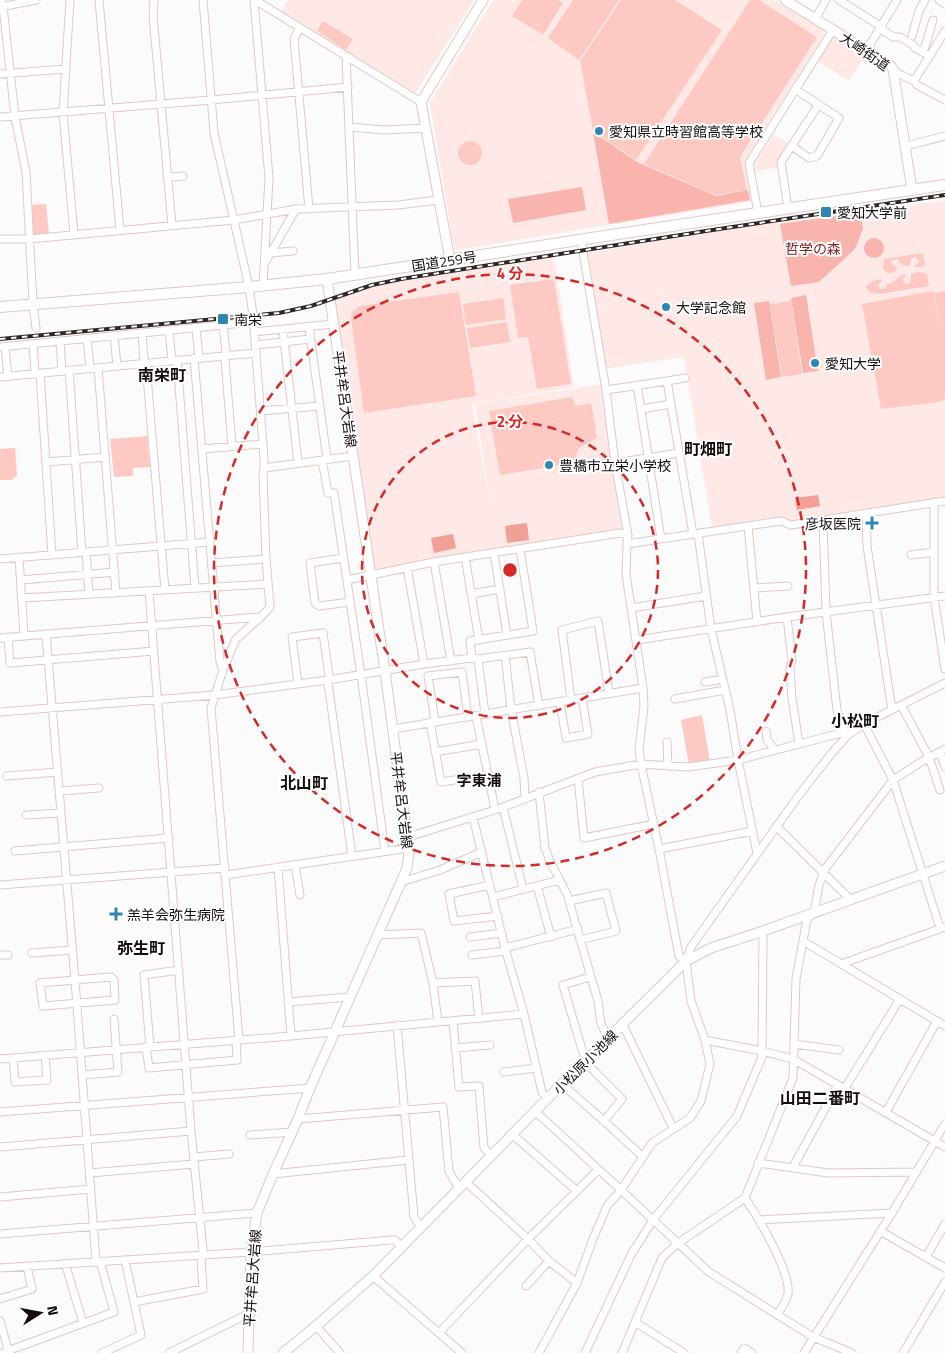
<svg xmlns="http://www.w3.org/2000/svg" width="945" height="1353" font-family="'Titillium Web','Noto Sans JP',sans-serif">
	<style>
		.built { fill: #fee9e7 }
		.green { fill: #ffc9c3 }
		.forest { fill: #f8b4ad }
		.water { fill: #f29f96 }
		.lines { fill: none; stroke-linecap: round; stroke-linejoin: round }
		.minor-casing { stroke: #e1c8c5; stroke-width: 9 }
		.major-casing { stroke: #e1c8c5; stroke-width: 11 }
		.highway-casing { stroke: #e1c8c5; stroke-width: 12 }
		.minor { stroke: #fff; stroke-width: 7 }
		.major { stroke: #fff; stroke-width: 9 }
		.highway { stroke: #fff; stroke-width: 10 }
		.rail-casing { stroke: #2e2726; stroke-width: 4 }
		.rail { stroke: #fff; stroke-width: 2; stroke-dasharray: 5.5; stroke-linecap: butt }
		.ring { fill: none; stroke: #d62828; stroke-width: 2.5; stroke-dasharray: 9 6 }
		.poi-dot { fill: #2d86b4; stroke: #fff; stroke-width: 2 }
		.labels { text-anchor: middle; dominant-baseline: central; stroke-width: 4; stroke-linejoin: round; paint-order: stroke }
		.street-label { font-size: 14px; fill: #140c0b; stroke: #fff }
		.poi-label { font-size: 14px; fill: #140c0b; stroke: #fff; text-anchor: start }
		.park-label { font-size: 14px; fill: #862624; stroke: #fff }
		.neighbourhood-label { font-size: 15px; font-weight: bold; fill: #140c0b; stroke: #fff }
		.quarter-label { font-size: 16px; font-weight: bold; fill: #140c0b; stroke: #fff }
		.centre { fill: #d62828; stroke: #fff; stroke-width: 2.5 }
		.ring-label { font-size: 15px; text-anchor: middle; font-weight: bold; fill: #d62828; stroke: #fff; stroke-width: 4; stroke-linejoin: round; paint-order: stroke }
	</style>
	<rect width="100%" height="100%" fill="#fbfbfb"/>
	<path class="built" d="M288,0H474L415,94L351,56L281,12Z
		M493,0H774L823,30L824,35L745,160L753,201L457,250L454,249L430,103Z
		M833,36L865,56L849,81L817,61Z
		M773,134L790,144L781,167L756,171L755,164Z
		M945,200V499L790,523L786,518L783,517L712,528L684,357L605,369L586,253L797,218L798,221Z
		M554,257L574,387L472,404L492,514L475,404L602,384L622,526L621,530L372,571L335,301L370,287L400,281Z"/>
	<path class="green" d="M522,0H558L563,3L543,35L512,16Z
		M573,0H619L579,60L548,38Z
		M621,0H675L722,30L636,160L593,131L580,61Z
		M750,0H759L817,37L740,157L747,190L716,195L644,164Z
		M323,21L353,39L346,50L317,31Z
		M458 153a12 12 0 1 1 24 0a12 12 0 1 1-24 0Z
		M46,204L49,234L31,236L29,205Z
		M923,253L925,264L921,267H915V265L918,264L919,261L917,258L914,257L911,259L910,264L908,266L902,265L897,259L892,260L891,262L892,265L897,267C896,272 892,274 887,273L883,269L884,259Z
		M919,272L927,274L929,286L880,294L871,293L865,287L873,281L881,279L882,281L879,283V287L881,289H884L886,287L887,284C896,284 897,275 905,274L906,276L903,278V281L905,284H908L911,282V274Z
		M554,279L571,384L537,389L528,337L518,338L510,285Z
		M933,291L942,344L934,293L945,291V399L939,402L881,409L862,304Z
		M459,292L476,396L364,413L351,319L352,312L360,306Z
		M503,298L506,319L466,325L463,304Z
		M791,301L802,374L782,377L770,304Z
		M507,322L510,342L470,348L467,328Z
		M572,397L575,406L591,403L597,438L579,448L574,460L564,462L563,465L500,475L489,411Z
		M147,436L150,467L133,468V476L114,477L110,439Z
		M15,448L17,475L12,480H0V449Z
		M702,715L710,762L689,765L681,720Z"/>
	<path class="forest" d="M593,132L637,162L716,196L748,190L750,200L609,224Z
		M582,187L586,210L513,223L508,199Z
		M860,212L863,228L858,242L854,250L819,282L791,286L780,224Z
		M864 248a10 10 0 1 1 20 0a10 10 0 1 1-20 0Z
		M806,295L818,371L803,373L791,298Z
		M769,301L781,377L766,380L754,303Z"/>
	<path class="water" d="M818,495L820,506L797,510L795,498Z
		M527,523L529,540L507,543L505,526Z
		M453,534L456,548L434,553L431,538Z"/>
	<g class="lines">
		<defs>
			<path id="minor" d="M1,0L3,6L15,117L26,172L33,304L36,328
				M70,0L63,113L74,234
				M99,0L120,230
				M154,0L153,16L172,225
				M203,0L214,133L249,287L253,315L264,458V468L263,474L266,559L270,607L261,617L236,639L223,670L211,708L239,1040
				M254,0L269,178L263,286
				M255,0L421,102
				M839,0L882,27
				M939,0L945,4
				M0,7L36,0
				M815,19L826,0
				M300,28L294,39L309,209
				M881,29L893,37H900L913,45L915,48L930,56
				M912,36L919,11L925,0
				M866,51L897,0
				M922,52L925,47L933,20
				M346,56L355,275
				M895,72L914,81L917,85L945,100
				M0,74L66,69
				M914,81L945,31
				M0,117L211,100L348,87
				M349,127L384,130L426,128
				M792,146L809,158L817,156L839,118L795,89
				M906,146L945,136
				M167,175L173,177L183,176
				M788,208L781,162L819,104
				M758,213L749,163L833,30
				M0,239H29L234,220L296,209L398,205L438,200
				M581,240L606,390L615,463L628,535
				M270,253L293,251
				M266,261L296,209
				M223,325L226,352L225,360L232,446
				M309,327L327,459
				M196,328L199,358
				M169,330L172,361
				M283,330L298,463
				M254,332L334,324
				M142,333L144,360L146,364L165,590
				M114,335L117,366
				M87,338L90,368
				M60,341L62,371
				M33,344L35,373
				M256,345L310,339
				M0,347L253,322
				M5,347L8,376
				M194,358L220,662L223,670
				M177,360L195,588
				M98,368L116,593
				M69,370L82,552
				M40,373L52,555
				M0,377L256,353
				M667,381L685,378
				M637,385L661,539
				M606,390L667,381L693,534
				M642,409L671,404
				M261,411L319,406
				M202,449L263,444
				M322,460L328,493H334L361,675L385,851
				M46,462L105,457
				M615,463L679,453
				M264,468L353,456
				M934,502V597L945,669
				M866,513L867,546L892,710
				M823,520L826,612L837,710L845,732L846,734
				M748,526L757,622
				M698,534L711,629L730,710L738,760L757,853
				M627,544L626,574L643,688L644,706L639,750L641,764L659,849L679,956L686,961
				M86,552L89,594
				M494,553L507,635
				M911,555L934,552
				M19,557L24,636
				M465,557L479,640
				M343,558L310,563L315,603L319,606L350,602
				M0,559L210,542
				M434,562L451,661
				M212,563L266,559
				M407,567L424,664
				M21,580L115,572
				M347,580L434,562L620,533L628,535L627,544L781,521L791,525L945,501
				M754,588L788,586
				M471,594L500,589
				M22,598L268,584
				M631,608L706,596
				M787,617L792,660L790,669L792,698L799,744
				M46,634L75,980L96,1261
				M8,637L10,663L154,651
				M0,638L260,617
				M637,640L787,617L945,596
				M505,655L511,709L524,778L525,798
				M472,658L470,641L533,631L520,549
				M705,682L723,679
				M298,684L292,637L323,633L329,676L328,683L352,856
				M675,699L725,690
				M571,700L562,630L598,621L609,693
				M560,702L566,738L588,734L582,698
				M901,705L929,757L940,790
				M0,712L215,695L328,680L424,664L472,658L478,659
				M485,714L478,659L530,652L539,706
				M476,716L495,809
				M435,721L428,676L462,672L468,717
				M430,722L441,782L488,775
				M864,724L893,780L940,928
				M393,729L643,688
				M766,731L767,740L775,750
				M667,742L668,766
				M435,752L482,744
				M940,752L945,767
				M7,776L58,772
				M578,779L584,838L654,824
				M60,791L99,788
				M539,792L545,848L550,861L567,894L598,1001L601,1024L608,1037
				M503,807L523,889
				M26,815L61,813
				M473,817L505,948L524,1014L542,1092L548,1098
				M776,826L851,900
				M408,837L498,809L595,772L641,764L688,767L738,760L845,732
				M659,849L753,831
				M15,851L169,838
				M295,865L300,895
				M278,867L291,1036
				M226,875L409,848
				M401,882L440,870L482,852
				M0,885L225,868
				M490,885L449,894L454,921L498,916
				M537,886L551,937
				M493,897L560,880
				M569,901L606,893L616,931L580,940
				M378,935L421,933L433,983L438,1022
				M470,937L502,933
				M803,941L945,1026
				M505,948L578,929
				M32,953L72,950
				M0,955H8
				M472,955L506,951
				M841,964L945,927
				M111,977L114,980L115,1000L43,1006L40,983Z
				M433,983L475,981L479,1019
				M288,1002L351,997
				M453,1021L459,1087L479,1086L484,1148L491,1155
				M397,1025L414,1217L421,1227
				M623,1025L673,1128
				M705,1040L762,1051L793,1059L945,1147
				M794,1044L839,1050
				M146,1047L149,1068L237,1060L236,1040
				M150,1047L144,975L179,970
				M455,1048L490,1045
				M13,1058L15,1082L47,1080L45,1055
				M588,1058L583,1053L563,985L590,977
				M0,1059L291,1036L524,1014
				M585,1062L622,1099L604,1121
				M504,1072L536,1068
				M82,1075L118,1072L114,1019
				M563,1085L604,1121L642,1156
				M845,1088L900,999
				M535,1111L621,1190L709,1272L813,1337L852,1353
				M0,1112L310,1088
				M886,1112L937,1021
				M298,1119L443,1107L449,1171L455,1182L460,1188
				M512,1134L577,1191
				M250,1135L292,1132
				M0,1147L191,1131
				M194,1157L229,1154
				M758,1163L828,1173L916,1172
				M793,1167L838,1085
				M90,1173L194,1164
				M273,1174L408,1160
				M466,1182L528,1239L549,1261L577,1283
				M0,1197L91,1189
				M745,1198C758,1217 791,1272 788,1294C787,1301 781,1308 777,1315
				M759,1220L892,1213
				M880,1231L945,1268
				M0,1234L257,1213
				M926,1257L945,1224
				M65,1263L83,1323
				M0,1268L251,1252L392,1240H395L402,1247
				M373,1276L462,1353
				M526,1286L549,1261
				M0,1299L32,1289L27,1266
				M134,1302L203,1289L201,1257L203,1250L191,1131L149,591
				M0,1321L9,1353
				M635,1322L684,1353
				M316,1326L340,1353
				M439,1333L528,1239L598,1170
				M2,1353L114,1312L100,1261
				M102,1353L141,1335L125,1260
				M169,1353L248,1314
				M539,1353L577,1283L593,1239L607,1206L621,1190L652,1143L690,1118L701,1101L710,1064L705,1040L691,1001L686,961L691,947L799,795L831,754L848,735L864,724L945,683
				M585,1353L631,1255L653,1220L737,1116L762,1057L763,931
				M622,1353L662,1258L678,1243L745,1198L793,1078L796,979L807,919L814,913L819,885L825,869L893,780L921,762L945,749
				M741,1353L744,1348L752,1353
				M804,1353L892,1213L945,1124
				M903,1353L945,1282"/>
			<path id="major" d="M785,0L891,66L893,69L912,190
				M450,260L421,102L483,0
				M248,1353L251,1252L257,1213L273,1174L298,1119L310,1088L401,882L407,868L409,853L385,671L327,279
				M283,1353L316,1326L373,1276L548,1098L686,961L711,948L763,931L945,866"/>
			<path id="highway" d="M0,307L249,287L327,279L598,237L945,185"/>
		</defs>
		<use href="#minor" class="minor-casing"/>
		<use href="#major" class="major-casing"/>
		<use href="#highway" class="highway-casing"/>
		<use href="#minor" class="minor"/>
		<use href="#major" class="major"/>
		<use href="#highway" class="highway"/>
		<defs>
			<path id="rail" d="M0,339L279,313L311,306L372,285L401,279L706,231L945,195"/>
		</defs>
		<use href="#rail" class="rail-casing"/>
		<use href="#rail" class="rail"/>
	</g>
	<g class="ring">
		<circle cx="510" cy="570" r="148"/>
		<circle cx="510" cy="570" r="296"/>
	</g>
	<g class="poi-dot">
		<circle cx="599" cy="131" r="5"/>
		<rect x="820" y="206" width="12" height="12" rx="2.5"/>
		<circle cx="666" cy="307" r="5"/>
		<rect x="217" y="313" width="12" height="12" rx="2.5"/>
		<circle cx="815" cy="363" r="5"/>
		<circle cx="549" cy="465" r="5"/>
		<path d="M869.5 515.5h5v5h5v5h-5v5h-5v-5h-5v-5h5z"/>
		<path d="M113.5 906.5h5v5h5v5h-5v5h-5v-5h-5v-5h5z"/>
	</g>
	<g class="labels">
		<g class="street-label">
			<text transform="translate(865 51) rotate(34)">大崎街道</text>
			<text transform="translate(444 261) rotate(-9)">国道259号</text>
			<text transform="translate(345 399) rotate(82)">平井牟呂大岩線</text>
			<text transform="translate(402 800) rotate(83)">平井牟呂大岩線</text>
			<text transform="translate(585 1062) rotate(-45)">小松原小池線</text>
			<text transform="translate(252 1278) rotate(-86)">平井牟呂大岩線</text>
		</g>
		<g class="poi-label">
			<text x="609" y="131">愛知県立時習館高等学校</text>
			<text x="837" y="212">愛知大学前</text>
			<text x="676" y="307">大学記念館</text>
			<text x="234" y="319">南栄</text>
			<text x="825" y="363">愛知大学</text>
			<text x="559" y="465">豊橋市立栄小学校</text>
			<text x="861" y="523" text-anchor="end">彦坂医院</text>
			<text x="127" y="914">羔羊会弥生病院</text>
		</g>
		<g class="park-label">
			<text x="813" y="248">哲学の森</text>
		</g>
		<g class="neighbourhood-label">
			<text x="479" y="780">字東浦</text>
		</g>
		<g class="quarter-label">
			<text x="162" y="375">南栄町</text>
			<text x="708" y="449">町畑町</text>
			<text x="855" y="721">小松町</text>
			<text x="304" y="783">北山町</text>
			<text x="141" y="948">弥生町</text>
			<text x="820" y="1098">山田二番町</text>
		</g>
	</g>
	<circle cx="510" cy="570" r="8" class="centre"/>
	<g class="ring-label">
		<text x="510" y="279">4 分</text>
		<text x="510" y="427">2 分</text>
	</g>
	<g transform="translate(40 1313) rotate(79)" stroke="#ffffff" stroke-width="4" paint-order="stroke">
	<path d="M0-4L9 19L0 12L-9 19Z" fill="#140c0b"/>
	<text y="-8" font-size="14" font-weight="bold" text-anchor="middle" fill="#140c0b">N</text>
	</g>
</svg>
